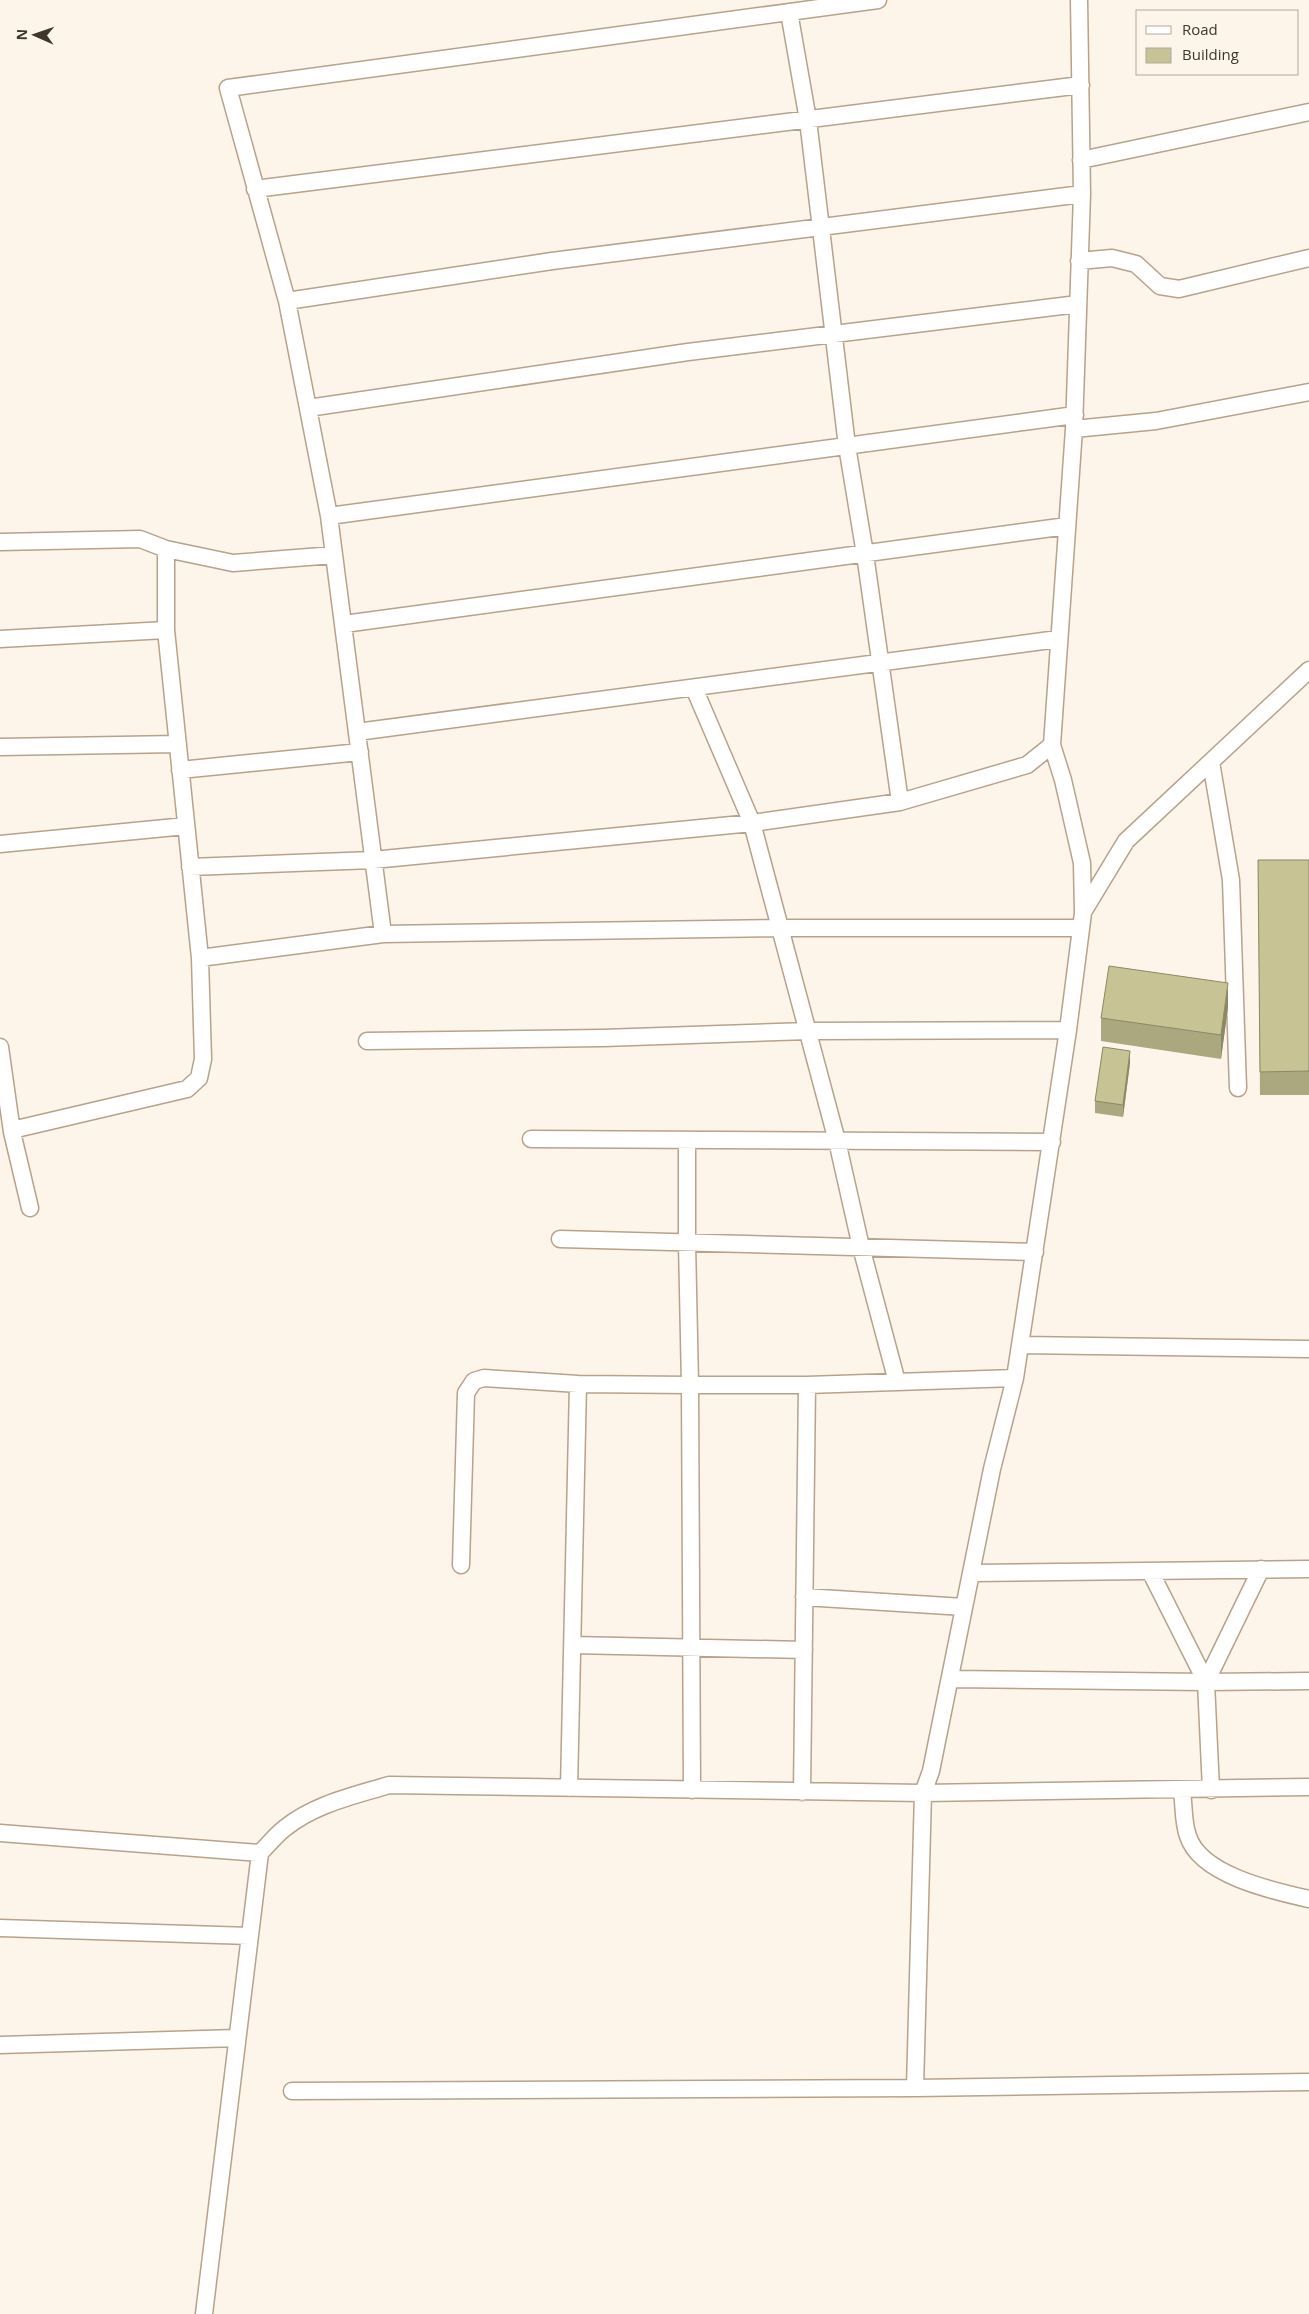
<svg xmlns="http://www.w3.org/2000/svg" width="1309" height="2314" font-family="'Open Sans',sans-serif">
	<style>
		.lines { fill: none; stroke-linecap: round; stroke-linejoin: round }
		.minor-casing { stroke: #b7a28b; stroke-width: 19 }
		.minor { stroke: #fff; stroke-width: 16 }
		.wall { fill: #aba87f }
		.shaded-wall { fill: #8b8868 }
		.building { fill: #c7c394; stroke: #8b8868 }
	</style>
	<rect width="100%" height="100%" fill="#fdf4ea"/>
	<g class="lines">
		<defs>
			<path id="minor" d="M789,12L808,120L847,446L865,554L900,802
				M1081,160L1309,112
				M255,189L1081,85
				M1079,261L1112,258L1136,264L1160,286L1179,289L1309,258
				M287,301L552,261L1082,194
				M308,408L688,352L1078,304
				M1074,429L1156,421L1309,392
				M329,516L1075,415
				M0,542L140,539L166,549L233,563L334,555
				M344,624L1067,526
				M0,639L166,630
				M694,688L752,823L837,1141L861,1247L897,1382
				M357,732L1058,639
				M0,747L178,744
				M1211,762L1231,880L1238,1088
				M180,770L360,752
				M0,844L186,826
				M190,867L373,860L752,823L900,802L1027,765L1052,745L1074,429L1082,194L1079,0
				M1083,912L1126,841L1309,670
				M383,934L329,516L287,301L228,88L878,0
				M200,958L383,934L779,928H1080
				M367,1041L603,1038L808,1031L1068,1030
				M0,1047L12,1132L30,1208
				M12,1130L187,1089L199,1078L203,1059L200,958L166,630V549
				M531,1139L1052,1142
				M687,1140V1243L690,1385L692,1790
				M560,1239L1035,1252
				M1021,1345L1309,1349
				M461,1565L466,1393L474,1381L484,1378L578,1384L690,1385H807L1015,1378
				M1150,1571L1206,1682
				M971,1573L1309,1569
				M804,1597L964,1607
				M573,1645L804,1650
				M950,1679L1206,1682L1309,1681
				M569,1788L578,1384
				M1211,1790L1206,1682L1261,1569
				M1182,1791C1184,1805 1183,1823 1188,1836C1200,1875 1273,1891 1309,1899
				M802,1792L807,1385
				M0,1833L260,1853L204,2314
				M260,1853C268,1845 276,1835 285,1828C315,1804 353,1796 389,1785L923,1793L931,1771L992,1469L1015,1378L1068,1030L1083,913L1082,863L1063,780L1052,745
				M0,1928L250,1936
				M0,2045L237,2038
				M915,2088L923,1793L1309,1787
				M292,2091L915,2088L1309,2082"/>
		</defs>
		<use href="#minor" class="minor-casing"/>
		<use href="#minor" class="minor"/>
	</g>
	<path class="wall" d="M1258,860H1309V1095H1260Z
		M1228,1007L1221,1059L1101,1041V1018Z
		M1130,1063L1123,1117L1095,1113V1101Z"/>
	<path class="shaded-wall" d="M1228,983V1007L1221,1059V1035Z
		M1130,1051V1063L1123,1117V1105Z"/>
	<path class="building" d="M1258,860H1309V1071L1260,1072Z
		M1109,966L1228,983L1221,1035L1101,1018Z
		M1103,1047L1130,1051L1123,1105L1095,1101Z"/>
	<rect x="1136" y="10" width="162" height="65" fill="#fdf4ea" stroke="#b1a89e"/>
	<rect x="1146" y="26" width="25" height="8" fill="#ffffff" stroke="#b1a89e"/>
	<text x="1182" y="35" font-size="15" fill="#3f362d">Road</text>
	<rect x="1146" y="48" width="25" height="15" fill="#c7c394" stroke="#b1a89e"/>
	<text x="1182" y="60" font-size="15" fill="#3f362d">Building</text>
	<g transform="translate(35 35) rotate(272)" stroke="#fdf4ea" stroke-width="4" paint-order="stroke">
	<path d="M0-4L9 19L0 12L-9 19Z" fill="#3f362d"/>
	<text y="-8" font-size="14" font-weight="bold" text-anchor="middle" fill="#3f362d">N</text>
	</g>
</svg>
